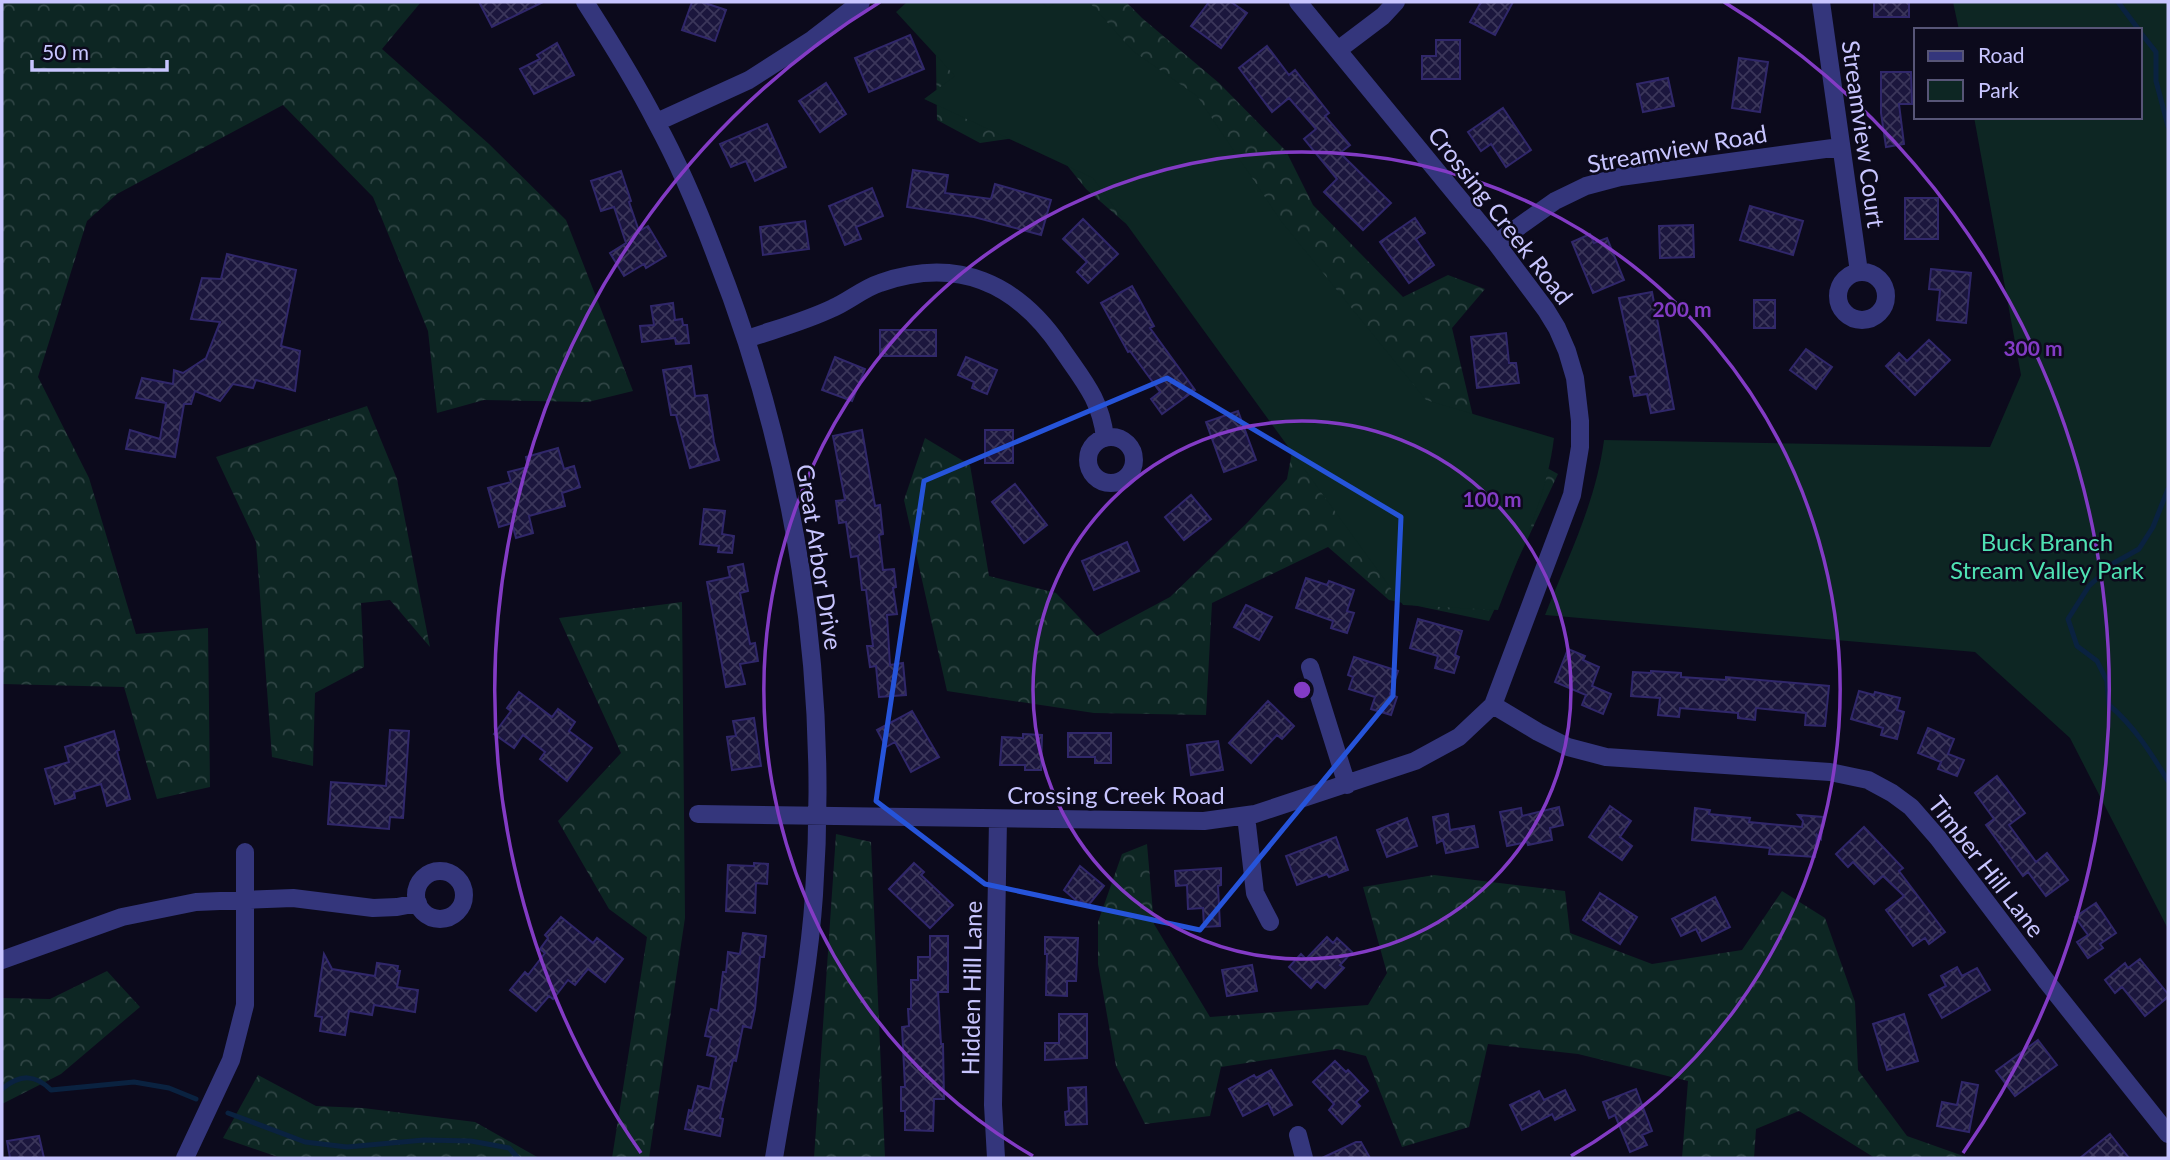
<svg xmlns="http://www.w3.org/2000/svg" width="2170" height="1160" font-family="Lato,sans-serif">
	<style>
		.forest { fill: url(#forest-crowns) }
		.green { fill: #0d2623 }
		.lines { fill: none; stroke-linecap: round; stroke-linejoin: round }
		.stream { stroke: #0a2240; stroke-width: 5 }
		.building { fill: url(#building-cross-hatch); stroke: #30276a; stroke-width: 2 }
		.minor { stroke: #34367c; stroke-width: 18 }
		.marked { fill: none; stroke: #2654da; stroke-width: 5; stroke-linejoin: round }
		.ring { fill: none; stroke: #833bc5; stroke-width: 3.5 }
		.labels { text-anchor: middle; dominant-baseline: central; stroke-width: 5; stroke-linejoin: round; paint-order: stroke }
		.street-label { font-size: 24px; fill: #c8c5ff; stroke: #0c0a1c }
		.park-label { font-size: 24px; fill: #4fe1b3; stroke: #0c0a1c }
		.centre { fill: #833bc5; stroke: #0c0a1c; stroke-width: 3.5 }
		.ring-label { font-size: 21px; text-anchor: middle; font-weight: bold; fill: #833bc5; stroke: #0c0a1c; stroke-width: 5; stroke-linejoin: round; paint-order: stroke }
	</style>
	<defs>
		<pattern id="forest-crowns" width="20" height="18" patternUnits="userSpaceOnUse" patternTransform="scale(1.75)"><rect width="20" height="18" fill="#0d2623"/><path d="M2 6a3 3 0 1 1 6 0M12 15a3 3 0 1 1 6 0" fill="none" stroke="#2f4444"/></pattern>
		<pattern id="building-cross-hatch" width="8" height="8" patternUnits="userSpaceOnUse" patternTransform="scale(1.75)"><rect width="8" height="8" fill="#1b163d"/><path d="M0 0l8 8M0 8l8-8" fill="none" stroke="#3b365a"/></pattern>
	</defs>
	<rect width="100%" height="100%" fill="#0c0a1c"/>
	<path class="forest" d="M2,2H421L382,49L489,144L566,220L633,391L588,402L484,400L437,413L428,331L373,197L283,105L117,194L87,221L38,377L89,478L136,634L208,628L210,787L157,799L124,687L2,684Z
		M935,2L1033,10L1041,2H1126L1142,18L1219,83L1286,151L1313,205L1403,297L1448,275L1485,289L1452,328L1476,429L1558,474L1489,621L1389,600L1328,547L1212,603L1206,715L1094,713L947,691L904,500L925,438L970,465L989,576L1056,593L1097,636L1170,597L1248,522L1287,479L1296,430L1177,268L1086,189L1042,134L980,143L937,120Z
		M367,406L397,479L430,647L390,600L361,603L364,667L315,693L313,766L272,757L256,542L216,457Z
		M682,602L685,918L649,1158H612L647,937L609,909L558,821L621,753L559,618Z
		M836,834L871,842L885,1158H814Z
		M1147,844L1154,924L1210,1017L1368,1005L1387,973L1363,887L1434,875L1565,891L1570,933L1652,964L1742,950L1782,891L1825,918L1855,1002L1858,1070L1907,1136L1969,1158H1875L1799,1111L1756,1129L1754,1158H1682L1688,1081L1578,1054L1488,1044L1469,1127L1402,1147L1366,1056L1337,1049L1221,1067L1210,1116L1145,1124L1116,1066L1098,964V922L1122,854Z
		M107,971L140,1007L61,1074L2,1104V998L50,999Z
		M258,1075L316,1106L363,1108L475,1122L539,1158H281L223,1138Z"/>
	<path class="green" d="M907,2H1041L1048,8L1057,2H1089L1133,51L1197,96L1281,221L1426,400L1554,438C1547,497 1519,554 1498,610L1403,605L1093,178L924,99L955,76L896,12Z
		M1953,2H2168V929L2070,738L1975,652L1545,615C1568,557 1596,502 1604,440L1990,447L2021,375L1974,117H2140V30H1959Z"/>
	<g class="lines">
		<path class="stream" d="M2118,2L2139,30
			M2140,32L2156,52V81L2168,126
			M2168,489L2153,527L2139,549L2114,563L2089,586L2068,619L2077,646L2097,661L2107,681L2109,705C2134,726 2151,753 2168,781
			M2,1089C20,1074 35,1074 51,1090L134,1082L169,1088L196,1099
			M228,1113L305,1142L347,1147L424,1140L471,1141L509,1148L518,1158"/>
	</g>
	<path class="building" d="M479,2H543L492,27Z
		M692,2H702L726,10L715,41L682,30Z
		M1209,2H1231L1247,13L1221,48L1191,26Z
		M1481,2H1513L1495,35L1470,22Z
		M1874,2H1909V17H1874Z
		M910,35L924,69L869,92L855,58Z
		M1436,40H1460V79H1422V56H1436Z
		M557,43L574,75L534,94L520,69L540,59L537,55Z
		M1267,46L1289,75L1295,70L1329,113L1325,116L1350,145L1340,153L1391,203L1363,230L1324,192L1337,179L1304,139L1316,129L1289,98L1272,112L1239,68Z
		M1739,58L1768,62L1760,112L1732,108Z
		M1881,72H1911L1912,104H1899L1904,144L1886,147L1881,113Z
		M1668,78L1674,106L1643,112L1637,84Z
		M826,83L846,114L820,132L799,101Z
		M1503,108L1531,150L1506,167L1491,144L1481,151L1468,132Z
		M767,124L786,167L755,181L746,161L731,167L720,144Z
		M913,170L948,175L945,193L991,199L995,184L1051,200L1041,235L974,217L907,207Z
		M621,171L631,201L629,202L639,231L648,226L666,256L646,268L644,264L624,276L610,253L626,243L614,207L601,211L591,181Z
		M872,188L883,216L856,227L861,239L845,245L829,206Z
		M1905,198H1938V239H1905Z
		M1750,206L1803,221L1793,255L1740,240Z
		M1415,218L1425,233L1416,239L1434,265L1409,283L1380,242Z
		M1083,219L1118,254L1088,283L1077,272L1087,262L1063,239Z
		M805,221L809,249L763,255L760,227Z
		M1693,225L1694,257L1660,258L1659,226Z
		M1590,234L1594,243L1607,238L1624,280L1593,293L1572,242Z
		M227,254L296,270L281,346L300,351L295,391L256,380L253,388L233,384L220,401L195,391L191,404H184L175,457L126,449L130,430L160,439L166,403L136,398L142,378L173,384L174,370L183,373L206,358L220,322L191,319L202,278L221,279Z
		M1931,269L1971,273L1966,323L1937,320L1940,290L1929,289Z
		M1132,286L1154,326L1150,328L1195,390L1162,414L1151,399L1160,392L1130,351L1128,352L1101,303Z
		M1652,292L1674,409L1651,413L1647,394L1634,396L1630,377L1636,376L1619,298Z
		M1754,300H1775V328H1754Z
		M673,303L675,320L682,319L683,325H687L689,343L676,344L675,338L642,342L640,326L654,325L651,306Z
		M880,330H936V356H880Z
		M1506,333L1509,363H1516L1519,383L1477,388L1471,337Z
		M1929,340L1950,360L1915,395L1886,366L1899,353L1907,361Z
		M1806,349L1832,367L1816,389L1790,370Z
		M835,357L865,369L852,401L822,390Z
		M966,357L997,370L987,394L972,388L974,382L958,375Z
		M691,366L695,396L707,395L714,442L719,460L690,468L676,415H671L663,370Z
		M1238,411L1256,460L1224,472L1206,422Z
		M862,430L875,506L880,505L883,534L879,535L883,570L894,569L896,587L893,588L897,614L887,615L890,665L903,663L906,695L879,697L876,666L870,667L867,646H873L866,590H862L858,556L851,557L846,522L839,523L836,501L845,500L833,436Z
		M985,430H1013V463H985Z
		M558,448L564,469L574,466L580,487L562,493L565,506L529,516L533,533L516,538L512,523L499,527L488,488L511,482L508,472L528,467L526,457Z
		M1015,484L1047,525L1024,543L992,502Z
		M1191,495L1211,519L1184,540L1165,517Z
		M704,509L725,511L722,534L734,536L732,553L718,552L719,546L700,544Z
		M1127,542L1139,571L1094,590L1082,561Z
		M743,564L748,591L740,593L750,644L755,643L758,661L740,664L745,684L726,687L707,582L730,577L728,567Z
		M1306,578L1327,585L1329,581L1354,590L1347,611L1354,613L1347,633L1331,628L1333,621L1296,608Z
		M1246,605L1272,617L1259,640L1234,627Z
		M1418,619L1462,631L1455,655L1459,657L1454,673L1435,668L1438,656L1410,648Z
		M1568,649L1585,656L1583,660L1599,667L1592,686L1611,694L1603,714L1582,705L1586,695L1555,682Z
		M1354,657L1398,671L1390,694L1397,697L1391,715L1371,709L1375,697L1349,689L1353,677L1348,675Z
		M1651,671L1681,673V677L1726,680V677L1829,686L1825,726L1805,725L1806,713L1756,708L1755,720L1738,718V713L1680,708L1679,717L1658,715L1660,698L1631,696L1633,672L1651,673Z
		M1859,691L1874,695L1875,692L1900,698L1897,710L1904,712L1897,739L1881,735L1883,728L1851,719Z
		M519,692L552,717L558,709L575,722L569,731L592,748L567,781L540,759L545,752L523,735L514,748L494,734L511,711L507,708Z
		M1268,701L1294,726L1282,739L1277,735L1251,763L1229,743Z
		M912,711L939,757L911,772L895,742L886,747L877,730Z
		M754,718L761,766L732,770L727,737L736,736L733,721Z
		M1928,728L1954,739L1948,754L1964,760L1957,776L1938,769L1941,762L1918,753Z
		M390,730L409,731L403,818L390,817L389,829L328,824L331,782L386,786Z
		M114,731L119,750L117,751L130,799L107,806L101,784L74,792L75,798L55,804L45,769L69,762L65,747Z
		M1068,733H1111V763H1095V757H1068Z
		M1023,734L1042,735L1041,770H1025V765H1000L1002,737L1023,738Z
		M1218,741L1223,770L1191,775L1187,745Z
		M1997,776L2025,813L2009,825L2036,862L2047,853L2068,880L2046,896L2028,872L2023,876L1986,825L1994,819L1975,793Z
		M1610,806L1631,821L1620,837L1632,846L1622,860L1589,837Z
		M1559,807L1563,825L1550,828L1552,840L1528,845L1527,842L1507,846L1500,812L1521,808L1522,816Z
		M1695,808L1710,810L1709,814L1750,818L1749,822L1802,827L1803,821L1798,815L1823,817L1821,839L1817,835L1815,857L1769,854L1770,848L1692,840Z
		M1448,814L1450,830L1474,826L1478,847L1446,853L1443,840L1437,843L1433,817Z
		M1407,818L1417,846L1387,857L1377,830Z
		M1864,827L1903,868L1899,871L1945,932L1929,944L1925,938L1913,946L1886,910L1904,896L1883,876L1874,884L1853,862L1848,867L1836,854Z
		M1336,837L1348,870L1329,877L1327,874L1297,885L1286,856Z
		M754,863L768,864L767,884L756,883L755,913L726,911L728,865L754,866Z
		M914,863L924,872L921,875L953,905L930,928L889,889Z
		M1080,866L1104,886L1087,907L1081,901L1079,903L1064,890Z
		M1221,868V885L1218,886L1220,926L1204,927L1203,908L1188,909L1187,885L1176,886L1175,871Z
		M1600,893L1637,917L1620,944L1583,920Z
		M1715,897L1730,927L1702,941L1696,929L1681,936L1672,919Z
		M2096,903L2116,933L2100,944L2103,948L2088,958L2077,942L2088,935L2075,917Z
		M561,917L593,943L597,938L623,959L605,982L588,969L575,985L568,980L553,999L549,996L536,1011L510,990L525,972L528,975L545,953L540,949L548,938L545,935Z
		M743,933L766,936L764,957H760L755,1009L751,1028L743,1026L736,1061L733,1060L720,1118L723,1119L720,1136L685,1129L689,1110L692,1111L698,1086L710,1089L716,1057L707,1055L711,1037L705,1036L711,1009L718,1011L723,972H726L728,952L740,954Z
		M930,936H948V992H938L941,1044H943L944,1099H934L933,1131L905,1130V1111H901V1087H905L902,1027L909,1026L908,1009H911V980H918V957H930Z
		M1045,937L1078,938L1076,981H1067V996L1046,995L1047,954H1045Z
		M1327,937L1333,943L1337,938L1352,952L1340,965L1344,968L1325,988L1317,981L1311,988L1289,967L1301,954L1306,959Z
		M324,954L332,969L375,976L377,963L398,966L397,971H400L397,987L418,990L415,1012L374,1005L372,1015L349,1011L345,1035L320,1031L322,1017L315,1016Z
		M2140,959L2168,994V997L2145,1016L2122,987L2115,993L2105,980L2125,963L2128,968Z
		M1252,965L1257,991L1227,996L1222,970Z
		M1957,967L1962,976L1977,968L1990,990L1942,1018L1929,995L1946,986L1941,976Z
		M1059,1014H1087V1058L1045,1060V1043H1059Z
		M1904,1014L1918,1061L1887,1070L1873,1024Z
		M2038,1040L2057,1065L2015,1096L1996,1071Z
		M1335,1061L1346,1072L1348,1070L1368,1091L1356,1102L1360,1106L1342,1124L1329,1110L1334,1104L1313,1082Z
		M1271,1070L1292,1105L1274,1115L1268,1103L1243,1116L1229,1089L1254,1075L1256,1078Z
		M1962,1082L1978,1085L1969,1132L1937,1126L1942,1102L1957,1105Z
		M1086,1087L1087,1124L1066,1125L1065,1112L1069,1111L1068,1088Z
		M1636,1089L1652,1131L1642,1135L1647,1145L1630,1152L1615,1115L1609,1118L1603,1102Z
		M1565,1090L1575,1110L1555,1120L1552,1114L1522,1130L1510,1105L1539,1091L1544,1100Z
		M2110,1134L2129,1158H2080Z
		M39,1136L44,1158H10L7,1141Z
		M1356,1142H1361L1370,1158H1322Z"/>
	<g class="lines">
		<path class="minor" d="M585,2C610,41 635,81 656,122C679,164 698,209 715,254C796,458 829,676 814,895C808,984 788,1071 774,1158
			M1821,2L1859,272
			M1338,50L1383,16L1396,2
			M657,122L749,80L813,39L861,2
			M1496,243L1555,201L1586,186L1620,177L1840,147
			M1838 296a24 24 0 1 1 48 0a24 24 0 1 1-48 0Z
			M747,339C776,329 806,321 833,308C849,301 864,288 880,283C957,256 1017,283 1061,348C1082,379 1101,399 1105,438
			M1088 460a23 23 0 1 1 46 0a23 23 0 1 1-46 0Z
			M1310,667L1347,785
			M1493,705L1538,732L1568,747L1606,757L1830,772L1868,780L1892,793L1911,807L1938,838L2047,982L2168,1134
			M698,814L1204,821L1255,814L1415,761L1459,737L1493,705L1572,495L1580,447V421L1575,378L1567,351L1557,328L1546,310L1496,243L1298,2
			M1246,816L1255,893L1270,922
			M416 895a24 24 0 1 1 48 0a24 24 0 1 1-48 0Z
			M2,960L122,917L196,902L293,898L373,908L397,907L418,903
			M1298,1135L1304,1158
			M185,1158L231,1060L245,1005V852
			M996,1158L993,1105L998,819"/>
	</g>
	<path class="marked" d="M1167,378L1401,517L1393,696L1200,930L985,884L876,801L924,481Z"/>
	<g class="ring">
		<circle cx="1302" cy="690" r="269"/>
		<path d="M1033 1156A538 538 0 1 1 1571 1156"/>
		<path d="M641 1153A807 807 0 0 1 880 2M1724 2A807 807 0 0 1 1963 1153"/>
	</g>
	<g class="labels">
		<g class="street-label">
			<text transform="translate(1864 134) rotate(82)">Streamview Court</text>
			<text transform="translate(1677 148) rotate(-10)">Streamview Road</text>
			<text transform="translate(1501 215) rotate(52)">Crossing Creek Road</text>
			<text transform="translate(820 557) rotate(81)">Great Arbor Drive</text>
			<text x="1116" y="794">Crossing Creek Road</text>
			<text transform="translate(1987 866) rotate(52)">Timber Hill Lane</text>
			<text transform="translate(971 988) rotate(-89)">Hidden Hill Lane</text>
		</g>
		<g class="park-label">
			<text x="2047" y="541">Buck Branch<tspan x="2047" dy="28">Stream Valley Park</tspan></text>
		</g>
	</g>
	<circle cx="1302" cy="690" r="10" class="centre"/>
	<g class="ring-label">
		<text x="1682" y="317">200 m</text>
		<text x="2033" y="356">300 m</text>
		<text x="1492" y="507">100 m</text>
	</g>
	<rect width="2170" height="1160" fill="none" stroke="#c8c5ff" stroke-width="7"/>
	<rect x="1914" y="28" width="228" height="91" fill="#0c0a1c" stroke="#575577" stroke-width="2"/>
	<rect x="1928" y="51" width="35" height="10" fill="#34367c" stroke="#575577" stroke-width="2"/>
	<text x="1978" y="63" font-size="21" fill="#c8c5ff">Road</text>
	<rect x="1928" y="80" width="35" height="21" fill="#0d2623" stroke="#575577" stroke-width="2"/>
	<text x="1978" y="98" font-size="21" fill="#c8c5ff">Park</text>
	<path d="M32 60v10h135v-10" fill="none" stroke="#c8c5ff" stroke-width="3.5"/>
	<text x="42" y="60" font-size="21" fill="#c8c5ff" stroke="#0c0a1c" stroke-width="5" paint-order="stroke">50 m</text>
</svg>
